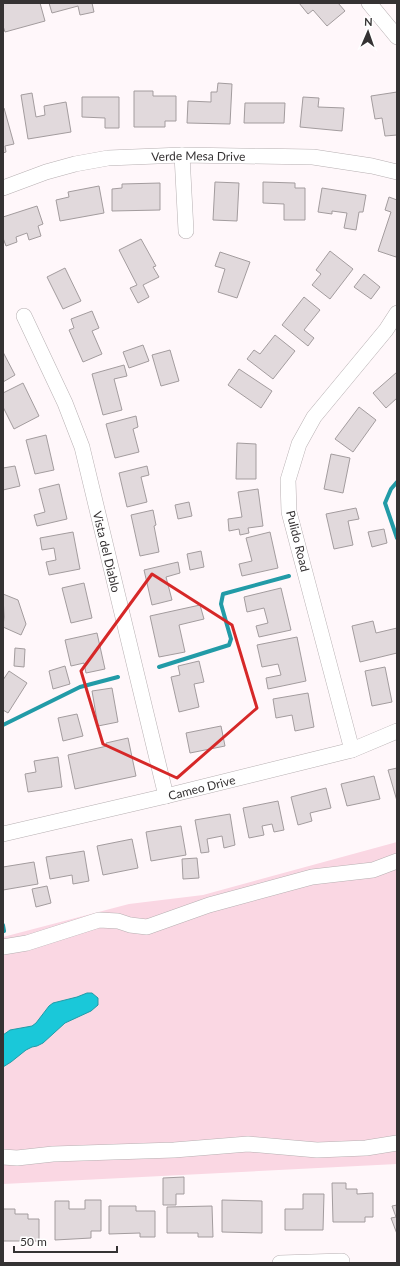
<svg xmlns="http://www.w3.org/2000/svg" width="400" height="1266" font-family="Lato,sans-serif">
	<style>
		.green { fill: #fad7e3 }
		.water { fill: #1ac8d9; stroke: #229ba7 }
		.lines { fill: none; stroke-linecap: round; stroke-linejoin: round }
		.stream { stroke: #229ba7; stroke-width: 4 }
		.building { fill: #e1d9dc; stroke: #a39c9e }
		.minor-casing { stroke: #b7b0b2; stroke-width: 16 }
		.minor { stroke: #fff; stroke-width: 15 }
		.marked { fill: none; stroke: #d62828; stroke-width: 3; stroke-linejoin: round }
		.labels { text-anchor: middle; dominant-baseline: central; stroke-width: 3; stroke-linejoin: round; paint-order: stroke }
		.street-label { font-size: 12px; fill: #353233; stroke: #fff }
	</style>
	<rect width="100%" height="100%" fill="#fff7fa"/>
	<path class="green" d="M397,842V1164L3,1184V937L129,904L203,895Z"/>
	<path class="water" d="M87,993H92L98,998V1005L91,1011L65,1023L43,1043L37,1046L32,1047L26,1050L11,1062L3,1067V1035L10,1030L32,1026L36,1023L49,1006L53,1003L77,997Z"/>
	<g class="lines">
		<path class="stream" d="M397,482L391,489L385,503L397,538
			M159,667L229,645L231,639L221,604L223,594L289,576
			M3,725L80,687L118,677
			M3,925L4,931"/>
	</g>
	<path class="building" d="M3,3H40L45,21L5,32L3,26Z
		M49,3H92L94,12L80,15L78,6L52,13Z
		M299,3H338L345,11L327,26L313,10L308,14Z
		M218,83L232,84L230,124L187,123L188,101L211,102V92H217Z
		M134,91H153V96H176V121H165V127H134Z
		M397,92V135L385,136L382,118L375,119L371,96Z
		M32,93L36,117L45,115L44,106L66,102L71,132L28,139L21,95Z
		M82,97H119V128H105V118L82,117Z
		M303,97L319,98L318,107L344,108L342,131L300,127Z
		M245,103H285L284,123H244Z
		M4,108L14,144L5,146L6,152L3,153V109Z
		M215,182L239,183L237,221L213,220Z
		M263,182L295,183V188H305V220H284V204L263,203Z
		M160,183V210L112,211V189L122,188V184Z
		M99,186L104,213L60,221L56,200L69,197L68,192Z
		M322,188L366,195L363,212H359L356,230L344,228L347,213L332,211V214L318,212Z
		M389,197L397,200V253L396,257L378,251L391,212L385,210Z
		M37,206L43,224L38,226L41,236L29,240L27,233L16,237L17,242L6,246L3,238V217Z
		M141,239L156,266L153,267L159,277L143,285L149,297L138,303L130,288L137,285L119,250Z
		M330,251L353,269L330,299L312,285L321,274L316,270Z
		M220,252L250,262L237,298L218,292L225,269L215,266Z
		M65,268L81,301L63,309L47,277Z
		M364,274L380,287L371,299L354,287Z
		M304,297L320,310L304,330L314,338L308,346L282,325Z
		M92,311L99,328L92,331L102,354L83,362L69,330L74,328L71,319Z
		M275,335L295,351L273,379L247,359L254,350L260,354Z
		M143,345L149,361L129,368L123,352Z
		M170,350L179,381L161,386L152,355Z
		M3,352L15,375L3,382Z
		M124,365L127,376L114,379L122,410L103,415L92,374Z
		M239,369L272,391L261,408L228,385Z
		M397,372V398L386,408L373,393Z
		M23,383L39,416L14,429L3,407V393Z
		M359,407L376,420L353,452L335,439Z
		M136,416L138,427L133,429L139,452L115,458L106,424Z
		M46,435L54,470L35,474L26,440Z
		M237,443L256,444V479H236Z
		M331,454L350,458L343,493L324,489Z
		M15,466L20,486L3,490V468Z
		M147,466L149,475L141,477L147,502L127,507L119,473Z
		M59,484L67,519L37,526L34,515L45,512L39,489Z
		M258,489L263,526L248,528L249,533L240,535L239,529L229,531L228,519L242,517L238,492Z
		M189,502L192,516L178,519L175,505Z
		M356,508L359,519L348,521L353,545L334,549L326,514Z
		M153,510L156,525L154,526L159,552L140,556L131,515Z
		M384,529L387,543L372,547L368,532Z
		M73,532L80,569L49,575L46,562L56,560L54,548L42,550L40,538Z
		M270,532L278,568L242,576L239,564L252,561L246,538Z
		M201,551L204,567L190,570L187,554Z
		M178,562L180,573L166,577L172,600L152,605L144,570Z
		M84,583L92,618L71,623L62,588Z
		M281,588L291,630L259,637L256,626L268,623L264,608L247,612L244,597Z
		M3,594L18,600L26,624L21,635L3,627L4,617Z
		M200,605L204,619L179,625L185,652L159,657L150,616Z
		M373,621L376,633L397,628V653L360,662L352,626Z
		M97,633L105,669L86,673L84,663L71,666L65,640Z
		M297,637L306,681L268,689L266,678L281,675L278,664L262,667L257,645Z
		M15,648L25,649L24,667L14,666Z
		M199,661L204,682L194,684L199,707L179,712L171,677L180,675L178,666Z
		M65,666L70,684L53,689L49,671Z
		M385,667L392,702L372,706L365,671Z
		M9,671L27,683L8,713L3,710V680Z
		M112,688L118,722L98,726L92,691Z
		M308,693L314,727L295,731L292,715L276,718L273,699Z
		M77,714L83,736L63,741L58,718Z
		M221,726L225,746L190,753L186,733Z
		M128,738L136,776L75,789L68,755L107,746L106,743Z
		M58,757L62,787L28,792L25,774L36,772L34,761Z
		M397,768V801L388,770Z
		M374,776L380,799L347,806L341,784Z
		M326,788L331,808L310,813L312,821L298,825L291,797Z
		M278,801L284,830L274,832L272,824L262,826L264,835L249,838L243,808Z
		M230,814L235,845L224,848L222,836L207,839L209,852L201,853L195,820Z
		M181,826L186,855L151,861L146,832Z
		M132,839L138,868L103,875L97,846Z
		M84,851L89,881L73,884L72,875L50,879L46,857Z
		M197,858L199,878L183,879L182,859Z
		M34,862L38,884L3,890V867Z
		M47,886L51,903L36,907L32,889Z
		M184,1177V1194H176V1205H163V1178Z
		M332,1183H346V1189H357V1194L373,1193V1217H365V1222H333Z
		M303,1194H324L323,1230H285V1209H303Z
		M85,1200H101V1231H91V1238L55,1240V1201H69V1209H85Z
		M222,1200L262,1201V1233L222,1232Z
		M397,1205V1234L391,1218L396,1217L392,1206Z
		M109,1206H136V1211H155V1237H140V1233L109,1234Z
		M212,1206L213,1237H198V1233H167V1207Z
		M3,1209H15V1214H28V1219H39V1241H3Z"/>
	<g class="lines">
		<defs>
			<g id="minor">
				<path d="M369,3L397,37"/>
				<path d="M182,155L186,231"/>
				<path id="s1" d="M3,188L46,172L75,164L108,158L182,155L313,157L372,166L397,172"/>
				<path id="s2" d="M24,316L65,403L82,447L166,796"/>
				<path d="M352,750L289,512L288,480L299,444L314,417L386,330L397,313"/>
				<path id="s3" d="M3,834L166,796L352,750L397,731"/>
				<path d="M3,947L27,943L99,920L118,921L130,925L147,927L209,905L312,877L373,870L397,861"/>
				<path d="M3,1157L17,1158L53,1154L174,1150L248,1144L317,1150L366,1148L397,1143"/>
				<path d="M280,1263L342,1261V1263"/>
			</g>
		</defs>
		<use href="#minor" class="minor-casing"/>
		<use href="#minor" class="minor"/>
	</g>
	<path class="marked" d="M152,574L232,625L257,708L177,778L103,744L81,671Z"/>
	<g class="labels">
		<g class="street-label">
			<text stroke="none"><textPath href="#s1" startOffset="200">Verde Mesa Drive</textPath></text>
			<text transform="translate(298 541) rotate(76)">Pulido Road</text>
			<text stroke="none"><textPath href="#s2" startOffset="251">Vista del Diablo</textPath></text>
			<text stroke="none"><textPath href="#s3" startOffset="204">Cameo Drive</textPath></text>
		</g>
	</g>
	<rect width="400" height="1266" fill="none" stroke="#353233" stroke-width="8"/>
	<g transform="translate(368 32) rotate(2)" stroke="#ffffff" stroke-width="3" paint-order="stroke">
	<path d="M0-3L7 15L0 10L-7 15Z" fill="#353233"/>
	<text y="-6" font-size="11" font-weight="bold" text-anchor="middle" fill="#353233">N</text>
	</g>
	<path d="M14 1246v6h103v-6" fill="none" stroke="#353233" stroke-width="2"/>
	<text x="20" y="1246" font-size="12" fill="#353233" stroke="#ffffff" stroke-width="3" paint-order="stroke">50 m</text>
</svg>
